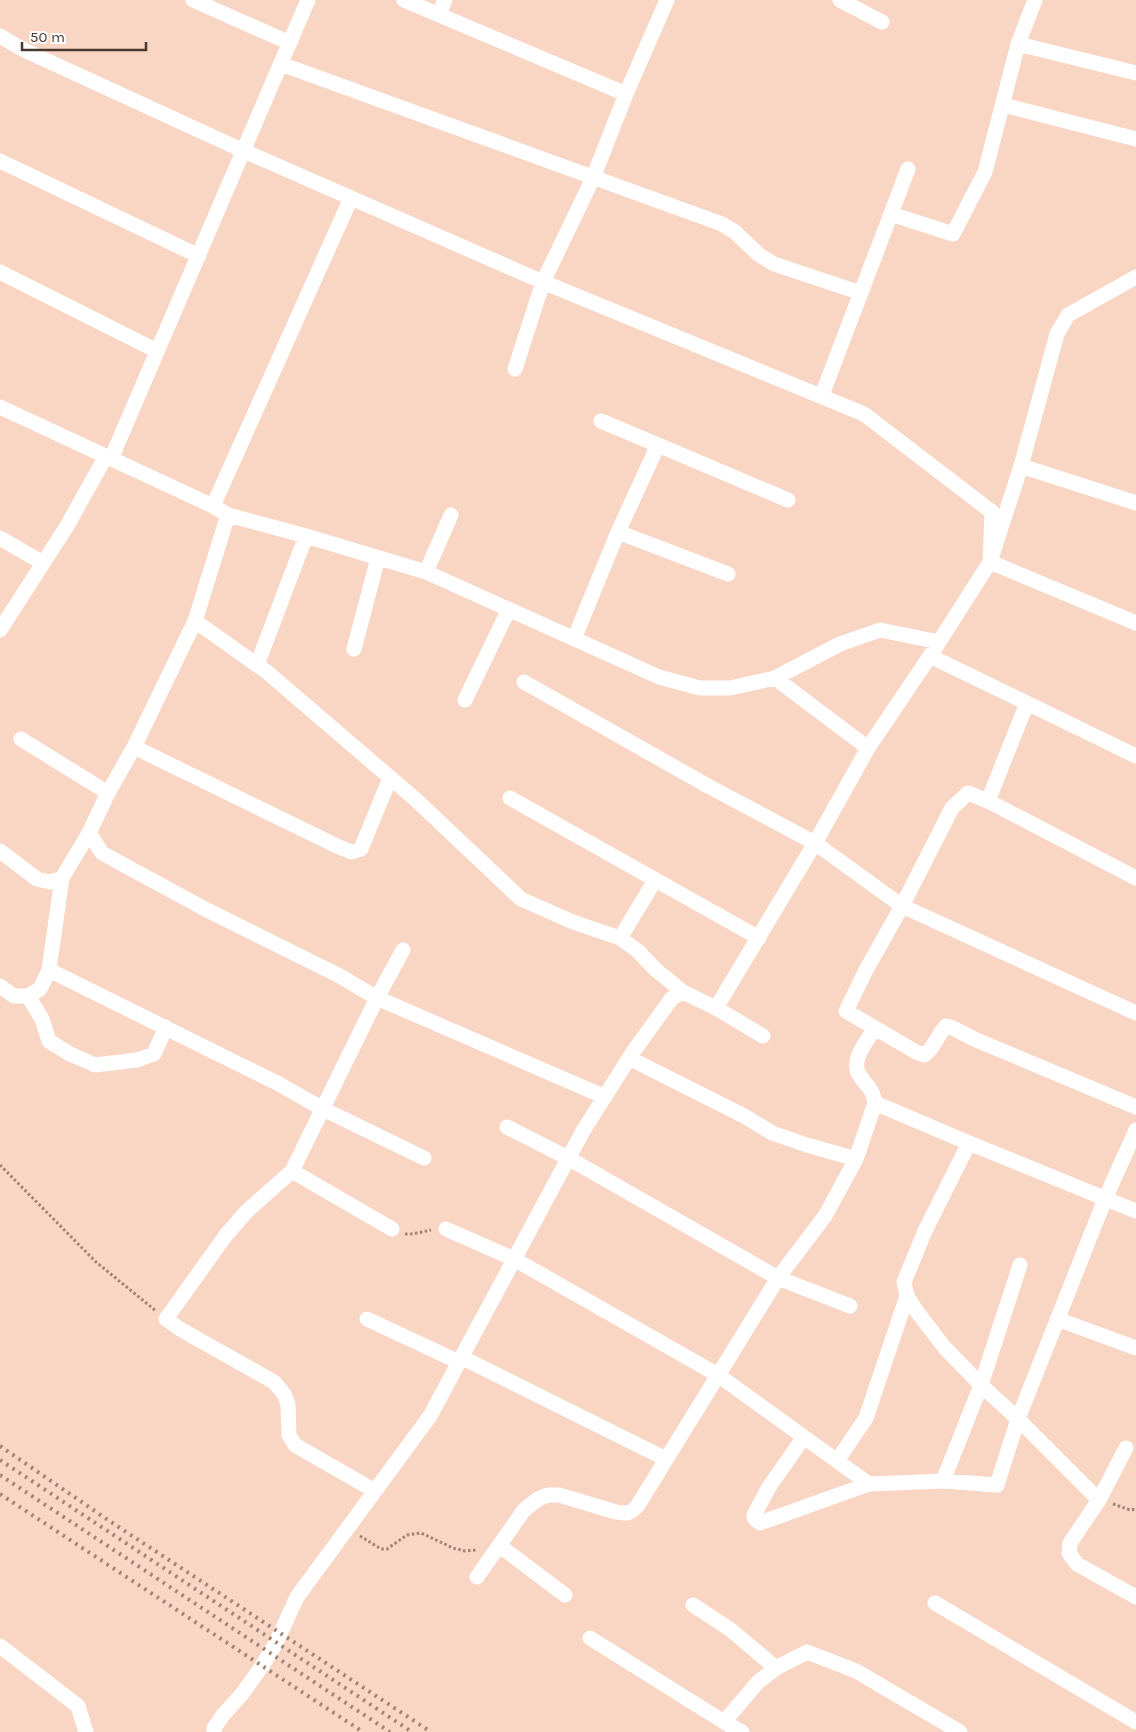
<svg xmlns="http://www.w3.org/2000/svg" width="1136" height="1732" font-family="Karla,sans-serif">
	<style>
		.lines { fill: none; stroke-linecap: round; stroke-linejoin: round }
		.path { stroke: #9d8275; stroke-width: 3; stroke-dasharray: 2.5 2.5; stroke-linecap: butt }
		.street { stroke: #fff; stroke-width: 15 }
		.rail { stroke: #a08579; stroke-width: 4; stroke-dasharray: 2.5 5; stroke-linecap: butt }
	</style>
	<rect width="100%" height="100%" fill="#f9d5c3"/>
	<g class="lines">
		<path class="path" d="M0,1165L96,1262L156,1311
			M405,1234H413L431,1230
			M1113,1504L1130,1510L1136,1509
			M360,1536L381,1549H387L407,1535L421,1533L453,1548L465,1551L477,1550"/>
		<path class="street" d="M193,0L290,43
			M404,0L626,94
			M840,0L882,22
			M439,14L445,0
			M0,36L24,50L244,151L543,282L864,414L992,512L990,562L1136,623
			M1018,44L1136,73
			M281,64L722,224L735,232L758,254L774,264L861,293
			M1003,105L1136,139
			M0,161L199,256
			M891,214L953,234L985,172L1018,44L1035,0
			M0,272L157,351
			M515,369L543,282L593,178L626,94L667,0
			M822,395L908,169
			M0,407L213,506L228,515L306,536L426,572L659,677L700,688H730L775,678L840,644L880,630L939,642
			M601,421L658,445
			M111,459L308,0
			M1021,466L1057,334L1068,315L1136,277
			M213,506L351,198
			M228,515L195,621L134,747L108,793L89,833L102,853L205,909L338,975L377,998L603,1096
			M618,532L728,574
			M0,538L43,563
			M426,572L451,515
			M195,621L267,672L414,798L521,899L573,922L620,938L638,951L655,969L683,992
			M0,630L67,526L106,456
			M574,639L618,532L658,445L788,500
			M354,649L378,558
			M930,656L1136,756
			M257,665L306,536
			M775,678L868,748
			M524,682L708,786L815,843L902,906L866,970L846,1011L916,1052L924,1055C935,1048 937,1035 946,1026L953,1028L974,1039L1136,1107
			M465,700L509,609
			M1027,703L988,801L1136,878
			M21,739L108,793
			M134,747L339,847L352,852L361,849L390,778
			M510,798L759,938
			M988,801L968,793L952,808L902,906L1136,1013
			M0,851L37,879L50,882L62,878L89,833
			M620,938L655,880
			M49,970L279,1084L323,1109L424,1158
			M0,986L14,996H28L40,989L49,970L62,878
			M28,996L42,1019L49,1041L70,1054L95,1065L137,1060L154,1054L166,1027
			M716,1008L815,843L868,748L930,656L990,562L1021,466L1136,503
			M875,1028C867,1041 849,1061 860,1076C868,1088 872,1087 875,1103L969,1143L1136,1211
			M629,1058L746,1117L772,1133L807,1145L856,1159L875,1103
			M507,1127L568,1158L778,1278L850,1306
			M969,1143L925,1231L904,1282L907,1296L918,1313L945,1348L981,1385L1018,1419L1099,1500
			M292,1171L392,1229
			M446,1229L514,1259L718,1375L869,1484
			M367,1319L459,1362
			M1057,1319L1136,1348
			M461,1357L666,1459
			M804,1437L769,1487L754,1515L755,1519L760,1523L869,1484L943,1481L997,1485L1018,1419L1105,1199L1136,1130
			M1126,1448L1099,1500L1070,1543L1069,1553L1077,1564L1136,1597
			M837,1461L866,1418L907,1296
			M943,1481L981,1385L1020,1265
			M375,1491L295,1445L289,1435L288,1404L284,1394L274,1382L180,1329L166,1319L226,1235L247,1211L292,1171L377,998L403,950
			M500,1546L565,1595
			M477,1577L524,1510L538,1499L548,1495H559L616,1512C626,1514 631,1514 638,1505L778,1278L825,1216L856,1159
			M935,1603L1136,1722
			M693,1605L731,1630L776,1668
			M590,1638L724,1722
			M0,1646L78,1706L86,1732
			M214,1732V1728L223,1715L242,1694L262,1666L276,1643L297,1597L430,1416L583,1131L633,1052L672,998L683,992L716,1008L763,1036
			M742,1732L724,1722L758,1682L776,1668L807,1652L856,1671L960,1732"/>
		<path class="rail" d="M0,1446L108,1520L431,1732
			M0,1460L412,1732
			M0,1475L390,1732
			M0,1494L363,1732"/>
	</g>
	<path d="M22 42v8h124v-8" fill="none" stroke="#4a3830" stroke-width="2.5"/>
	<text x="30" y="42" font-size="15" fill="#4a3830" stroke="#fefefe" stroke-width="4" paint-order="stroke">50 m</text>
</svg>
